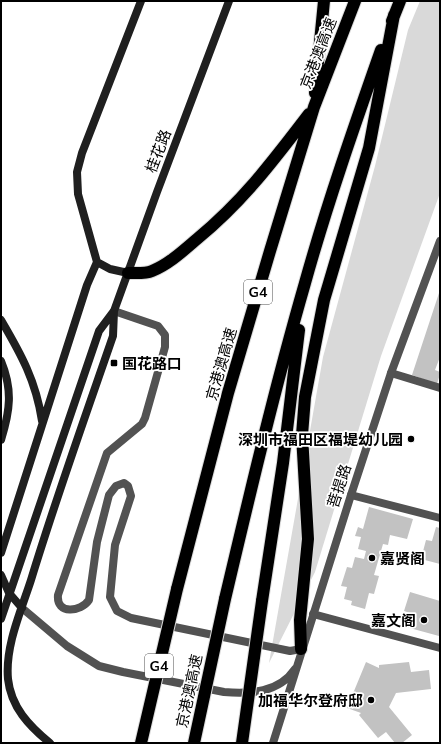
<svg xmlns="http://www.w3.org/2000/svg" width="441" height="744" font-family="Mulish,'Noto Sans SC',sans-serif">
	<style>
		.green { fill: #d9d9d9 }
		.building { fill: #c2c2c2 }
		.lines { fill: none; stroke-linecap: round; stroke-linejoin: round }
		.highway-casing { stroke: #dbdbdb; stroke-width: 14 }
		.lane { stroke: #525252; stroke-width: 8 }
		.street { stroke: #525252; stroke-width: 8 }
		.secondary { stroke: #1f1f1f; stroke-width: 8 }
		.highway { stroke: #000; stroke-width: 12 }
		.highway-bridge-casing { stroke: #dbdbdb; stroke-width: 14; stroke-linecap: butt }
		.highway-bridge { stroke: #000; stroke-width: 12 }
		.poi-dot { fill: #000; stroke: #fff; stroke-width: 1.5 }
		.labels { text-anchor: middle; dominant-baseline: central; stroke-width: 3.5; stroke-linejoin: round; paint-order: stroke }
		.shield { fill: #fff; stroke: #4c4c4c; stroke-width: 1 }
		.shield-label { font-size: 14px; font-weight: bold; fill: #000 }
		.street-label { font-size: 15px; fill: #000; stroke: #fff }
		.poi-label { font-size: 15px; font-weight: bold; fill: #000; stroke: #fff; text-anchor: end }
	</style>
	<rect width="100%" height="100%" fill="#fff"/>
	<path class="green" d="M420,1H440V193L381,356L315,572L269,663L323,357L375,166L408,30Z"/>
	<path class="building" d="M440,290V357L435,370L440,372V374L437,384L412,375Z
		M369,507L413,519L407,539L390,535L388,545L383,544L374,575L379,576L374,594L369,593L365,609L351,605L352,601L344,599L347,587L341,586L347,567L352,568L355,557L364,559L366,551L358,549L361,537L355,536L358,527L363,529Z
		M436,527L440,528V564L421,559L426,540L432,541Z
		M410,592L440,601L439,636L406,627L410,613L404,611Z
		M366,662L379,668V665L409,662L411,672L429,670L431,689L396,693L389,707L412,735L402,743H395L386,732L378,738L359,715L361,713L347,708Z"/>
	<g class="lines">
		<defs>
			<path id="highway" d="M392,21L400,1
				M315,93L324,1
				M128,273C135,273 145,274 152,271C169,264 183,251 197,239C244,200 273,161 309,114
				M177,589L228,393L270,251L314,107L355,1
				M225,599C250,493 275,387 305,283C327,204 354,127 381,50
				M262,601L283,463L299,330
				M301,649L300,620L308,539L302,435L305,397L324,300L369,148L394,15"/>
		</defs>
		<use href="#highway" class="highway-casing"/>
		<path class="lane" d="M114,311L158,326L165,335V347L145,418L142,424L107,453L58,595C56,615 81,612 89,600L97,542L109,495L116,486L124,483L128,486L131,496L115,545L110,597L117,611L131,618L290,651L301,649
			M391,373L440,388
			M351,495L440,518
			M313,614L440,648"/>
		<path class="street" d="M22,608L67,646L99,666L123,672L224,692C250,694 279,693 295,669
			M273,743L351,495L391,373L440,241"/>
		<path class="secondary" d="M97,262L110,269L128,273
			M1,320C21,354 36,381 42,421
			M1,361C13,390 10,411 1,440
			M1,553L87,285L97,262L78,194L77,172L82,153L141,1
			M1,575L9,593L22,608
			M1,619L99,331L114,311
			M50,743C29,726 11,707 8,679C5,646 21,611 31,580C56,498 85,417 113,336L114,311L157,192L229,1"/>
		<use href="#highway" class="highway"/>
		<defs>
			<path id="highway-bridge" d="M141,743L177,589
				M194,743L225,599
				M242,743L262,601"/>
		</defs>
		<use href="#highway-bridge" class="highway-bridge-casing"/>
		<use href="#highway-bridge" class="highway-bridge"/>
	</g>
	<g class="poi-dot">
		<rect x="110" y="359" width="8" height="8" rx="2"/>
		<circle cx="411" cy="439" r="4"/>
		<circle cx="372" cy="558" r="4"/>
		<circle cx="424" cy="620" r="4"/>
		<circle cx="371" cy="700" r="4"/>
	</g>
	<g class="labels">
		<g class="shield">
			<rect x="244" y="280" width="28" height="24" rx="3"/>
			<rect x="145" y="654" width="28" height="24" rx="3"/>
		</g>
		<g class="shield-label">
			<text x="258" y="292">G4</text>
			<text x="159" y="666">G4</text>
		</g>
		<g class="street-label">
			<text transform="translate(318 53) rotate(-69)">京港澳高速</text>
			<text transform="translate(158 151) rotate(-69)">桂花路</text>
			<text transform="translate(221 364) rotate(-74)">京港澳高速</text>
			<text transform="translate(339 486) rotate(-72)">菩提路</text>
			<text transform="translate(189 691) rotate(-78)">京港澳高速</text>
		</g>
		<g class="poi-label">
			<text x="122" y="363" text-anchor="start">国花路口</text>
			<text x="403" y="439">深圳市福田区福堤幼儿园</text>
			<text x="380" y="558" text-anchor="start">嘉贤阁</text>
			<text x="416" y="620">嘉文阁</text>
			<text x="363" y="700">加福华尔登府邸</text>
		</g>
	</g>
	<rect width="441" height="744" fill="none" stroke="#000000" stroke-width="4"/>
</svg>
